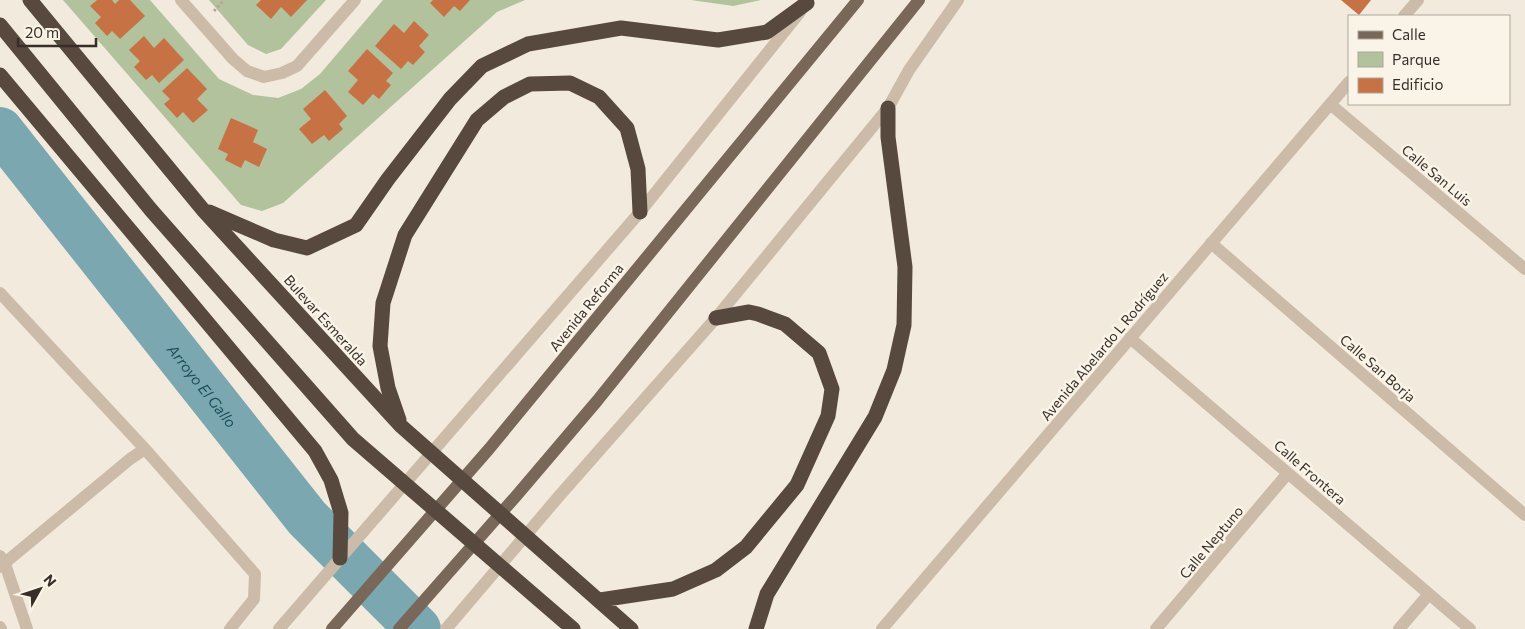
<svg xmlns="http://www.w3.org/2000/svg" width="1525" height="629" font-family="Commissioner,sans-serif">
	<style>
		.green { fill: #b1c29c }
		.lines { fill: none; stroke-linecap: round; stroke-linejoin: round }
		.river { stroke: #7ba8b0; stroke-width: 46 }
		.building { fill: #c77245 }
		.path { stroke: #b6a592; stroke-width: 3; stroke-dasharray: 2.5 2.5; stroke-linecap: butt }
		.minor { stroke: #cbbba8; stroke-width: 12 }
		.major { stroke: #796759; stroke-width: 12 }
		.highway { stroke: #58493f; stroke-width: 15 }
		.labels { text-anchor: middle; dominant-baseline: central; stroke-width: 5; stroke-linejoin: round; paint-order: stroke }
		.street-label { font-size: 14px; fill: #372e28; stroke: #faf4e8 }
		.water-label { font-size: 15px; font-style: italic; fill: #1d4f59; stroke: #faf4e8 }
	</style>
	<rect width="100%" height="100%" fill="#f2eadc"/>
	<path class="green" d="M63,0H150L219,79L253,95L278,98L301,89L320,74L383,0H525L497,12L283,203L262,211L241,205Z
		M209,0H326L281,49L266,54L248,45Z
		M691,0H761L733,6Z"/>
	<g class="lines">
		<path class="river" id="s1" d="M0,130L307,518L418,629"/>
	</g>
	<path class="building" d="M97,0H112L115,4L119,0H130L145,16L120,39L112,31L107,36L95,23L101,17L90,6Z
		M261,0H307L291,17L281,7L271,19L256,5Z
		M433,0H470L460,11L454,6L444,17L430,3Z
		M1341,0H1371L1359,15Z
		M414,21L429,35L419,46L425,52L413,65L408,61L401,69L375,46L394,24L404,33Z
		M144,36L154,48L164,38L184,60L159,83L152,75L146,80L134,67L140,61L129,50Z
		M367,49L393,73L386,81L391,85L379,99L373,94L363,105L348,92L358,80L348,71Z
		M187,68L207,89L197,99L208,110L193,123L183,112L177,118L164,104L170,99L162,91Z
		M325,90L347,116L339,124L343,129L329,141L324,135L312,144L299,129L311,119L303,109Z
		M231,118L258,130L253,142L267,149L259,167L245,160L241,168L225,160L228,154L218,149Z"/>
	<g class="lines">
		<path class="path" d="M214,11L224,0"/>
		<path class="minor" d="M181,0L233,59L247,71L264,77L282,73L297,66L355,0
			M1404,16L1418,0
			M1330,104L1525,269
			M1211,243L1525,515
			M0,293L145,449L130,459L0,567
			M1130,338L1470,629
			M145,449L255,574L254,599L230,629
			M0,556L5,564L27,629
			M0,627L1,629
			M279,629L640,212L800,12
			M446,629L560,495L716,318L888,108L909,70L958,0
			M882,629L1349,82
			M1156,629L1288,473
			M1399,629L1429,594"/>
		<path class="major" d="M332,629L489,449L858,0
			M399,629L517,495L597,401L919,0"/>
		<path class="highway" d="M30,0L204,211L401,426L631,629
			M0,25L151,210L353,439L573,629
			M0,75L315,451L331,480L341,513L340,558
			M209,212L274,240L307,248L356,225L388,179L450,99L482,66L528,44L621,28L718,40L767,32L807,3
			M399,420L388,388L380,346L383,303L405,235L477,120L504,97L530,84L570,83L599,97L627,128L638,169L640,212
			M600,600L673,589L716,570L746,547L797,485L828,416L832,389L819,353L785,324L758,314L749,312L716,318
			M756,629L767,594L875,417L894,370L904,325L905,267L888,137V108"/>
	</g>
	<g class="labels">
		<g class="street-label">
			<text transform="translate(1437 175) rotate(40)">Calle San Luis</text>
			<text transform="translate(586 307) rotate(-51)">Avenida Reforma</text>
			<text transform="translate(326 320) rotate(48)">Bulevar Esmeralda</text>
			<text transform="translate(1104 346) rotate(-50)">Avenida Abelardo L Rodríguez</text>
			<text transform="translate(1378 368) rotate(41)">Calle San Borja</text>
			<text transform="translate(1310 472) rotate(41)">Calle Frontera</text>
			<text transform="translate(1211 542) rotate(-50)">Calle Neptuno</text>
		</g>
		<g class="water-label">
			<text stroke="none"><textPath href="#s1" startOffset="326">Arroyo El Gallo</textPath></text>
		</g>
	</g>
	<rect x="1348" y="15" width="162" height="90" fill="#faf4e8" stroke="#aca59b"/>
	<rect x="1358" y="31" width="25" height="8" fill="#796759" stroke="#aca59b"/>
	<text x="1392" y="40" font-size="15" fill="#372e28">Calle</text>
	<rect x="1358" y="52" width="25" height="15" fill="#b1c29c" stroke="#aca59b"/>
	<text x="1392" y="65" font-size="15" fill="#372e28">Parque</text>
	<rect x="1358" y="78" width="25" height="15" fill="#c77245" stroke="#aca59b"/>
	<text x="1392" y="90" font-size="15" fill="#372e28">Edificio</text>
	<g transform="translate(40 589) rotate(50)" stroke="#faf4e8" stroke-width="4" paint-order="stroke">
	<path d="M0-4L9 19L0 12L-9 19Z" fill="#372e28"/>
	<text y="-8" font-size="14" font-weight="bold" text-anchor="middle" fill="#372e28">N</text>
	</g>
	<path d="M18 38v8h78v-8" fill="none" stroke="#372e28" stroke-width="2.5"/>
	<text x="25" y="38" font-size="15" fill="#372e28" stroke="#faf4e8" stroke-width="4" paint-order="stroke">20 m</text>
</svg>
